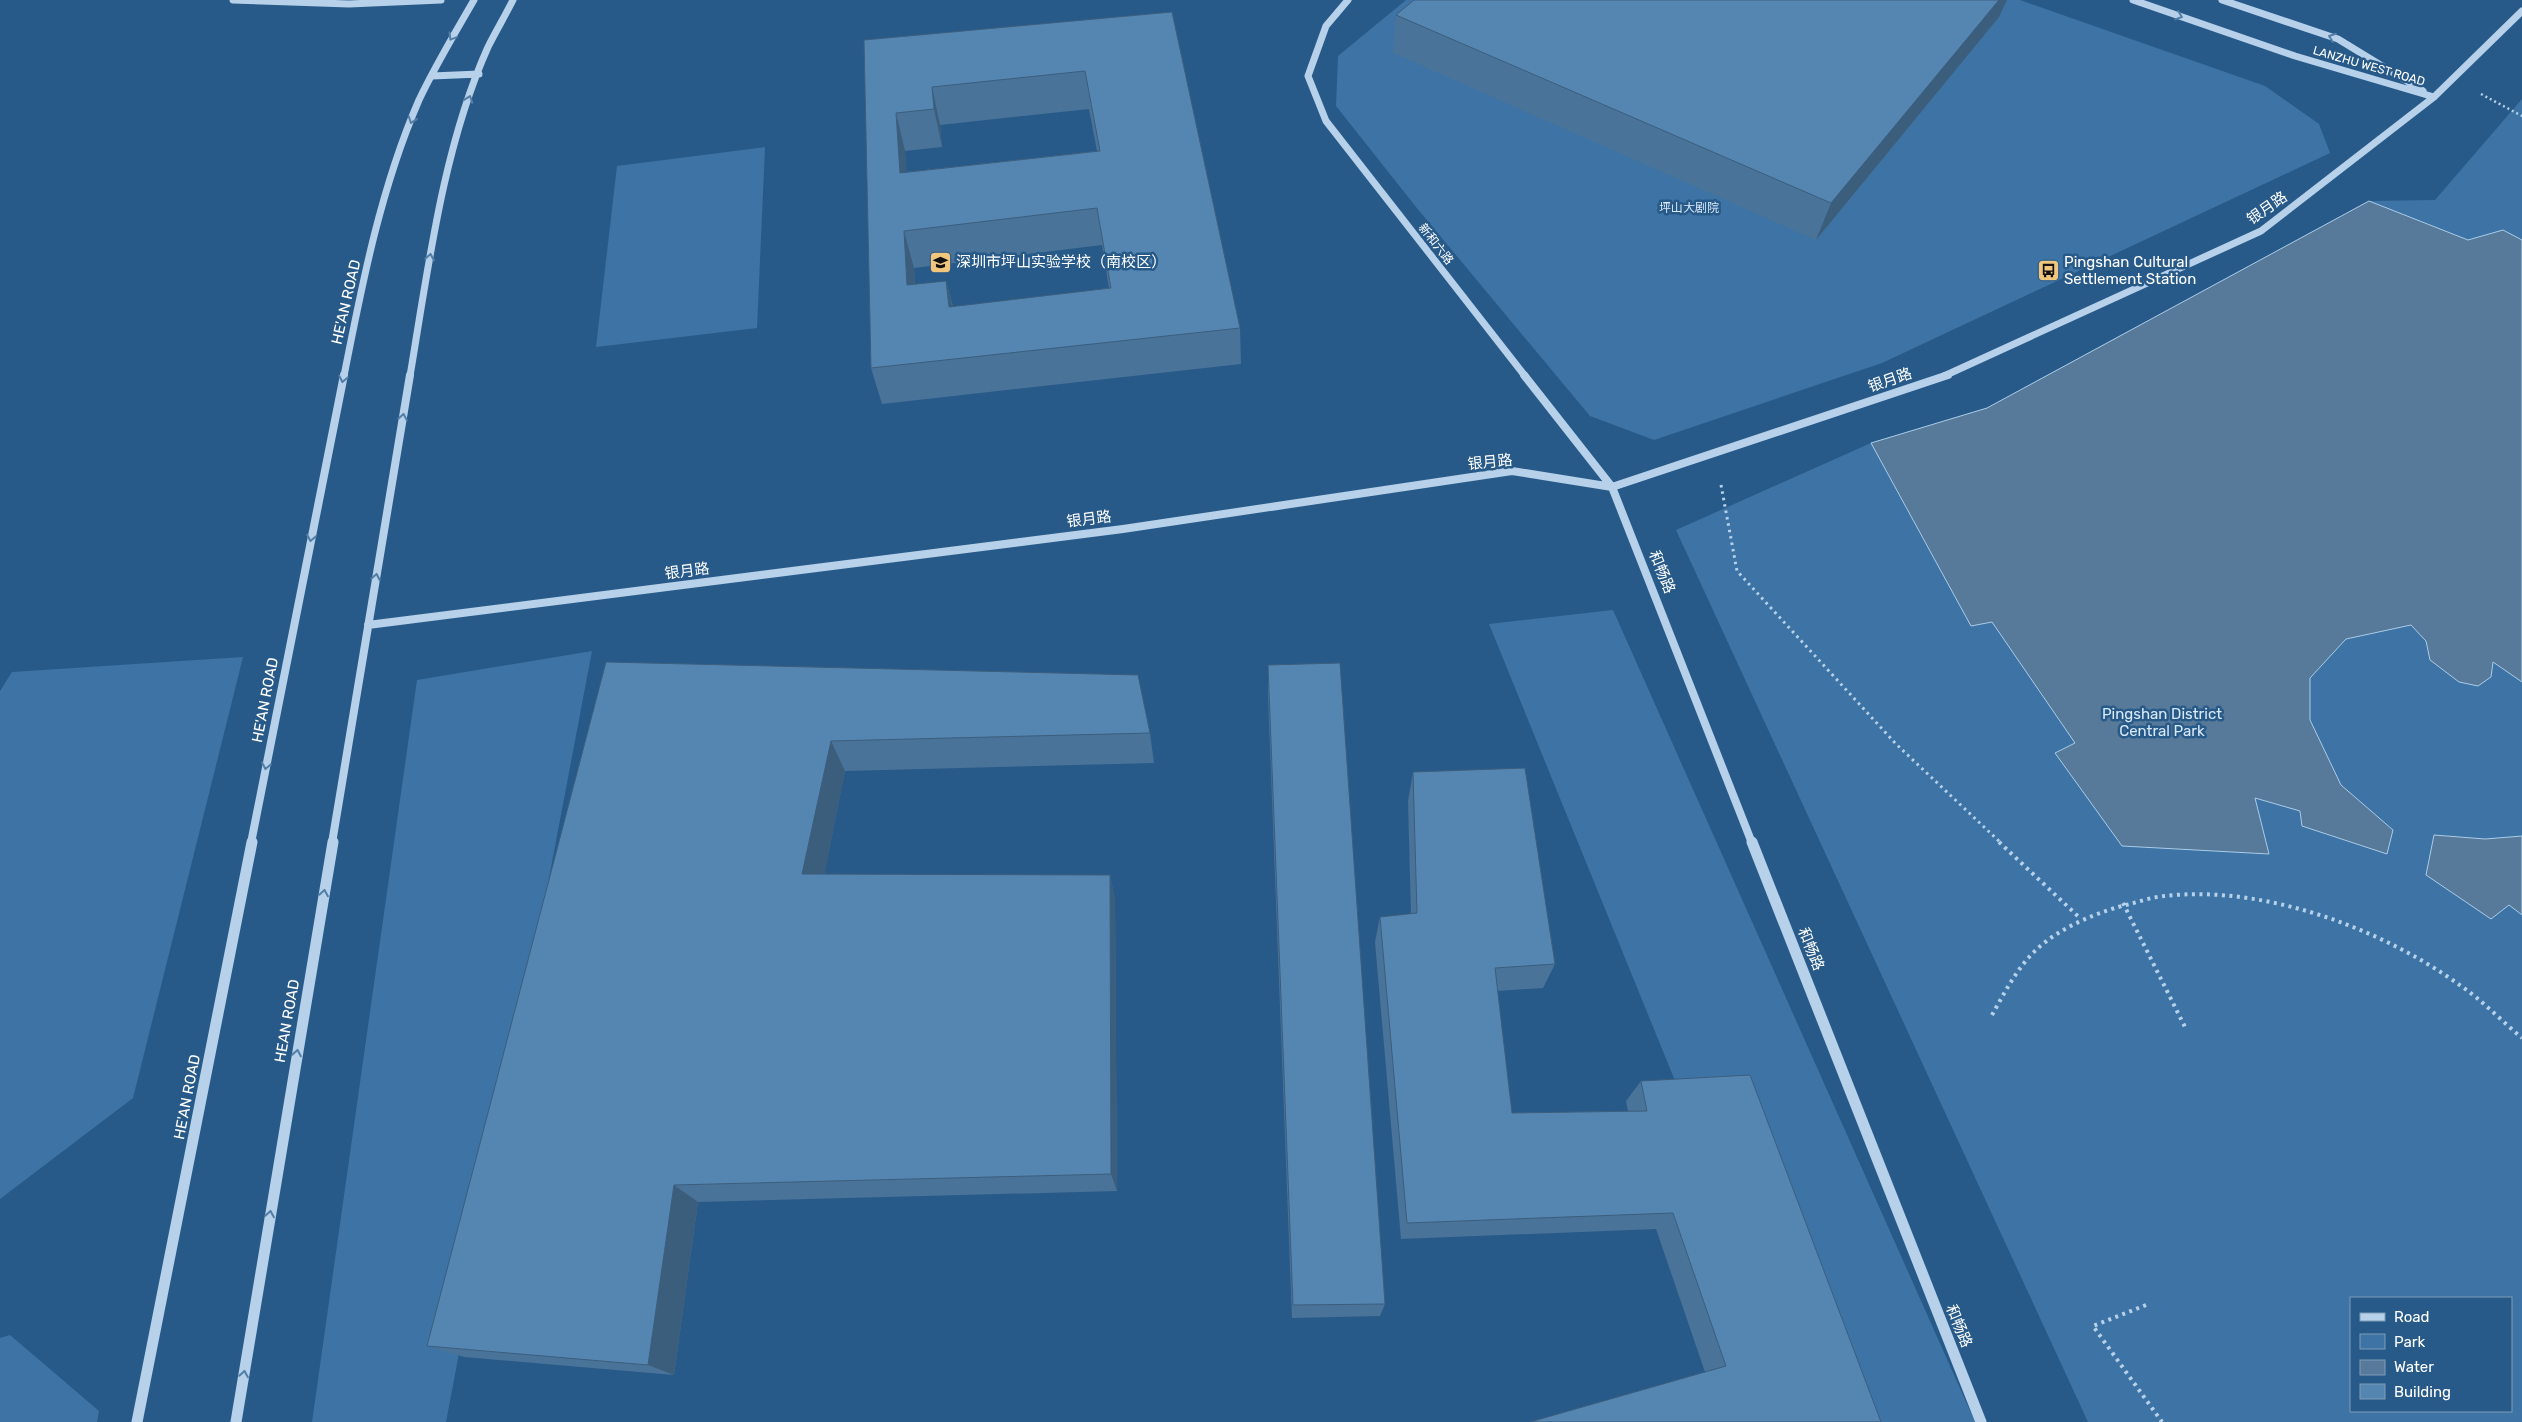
<svg xmlns="http://www.w3.org/2000/svg" width="2522" height="1422" font-family="Rubik,'Noto Sans SC',sans-serif">
	<style>
		.green { fill: #3d74a5; fill-rule: evenodd }
		.water { fill: #587a9a; stroke: #aacce9 }
		.lines { fill: none; stroke-linecap: round; stroke-linejoin: round }
		.path-far2 { stroke: #b6d1e9; stroke-width: 2.5; stroke-dasharray: 2 3; stroke-linecap: butt }
		.path-far1 { stroke: #b6d1e9; stroke-width: 3; stroke-dasharray: 2.5 4; stroke-linecap: butt }
		.path { stroke: #b6d1e9; stroke-width: 4; stroke-dasharray: 3 4.5; stroke-linecap: butt }
		.minor-far2 { stroke: #b6d1e9; stroke-width: 7 }
		.minor-far1 { stroke: #b6d1e9; stroke-width: 8 }
		.minor { stroke: #b6d1e9; stroke-width: 11 }
		.wall { fill: #497399; fill-rule: evenodd }
		.shaded-wall { fill: #3c5e7d }
		.building { fill: #5586b2; stroke: #3c5e7d; fill-rule: evenodd }
		.oneway { stroke: #537ea6 }
		.labels { text-anchor: middle; dominant-baseline: central; stroke-width: 5; stroke-linejoin: round; paint-order: stroke }
		.far-street-label { font-size: 12px; fill: #fff; stroke: #285a89 }
		.far-park-label { font-size: 12px; fill: #d9e9f7; stroke: #285a89 }
		.street-label { font-size: 15px; fill: #fff; stroke: #285a89 }
		.poi-label { font-size: 15px; fill: #fff; stroke: #285a89; text-anchor: start }
		.park-label { font-size: 15px; fill: #d9e9f7; stroke: #285a89 }
	</style>
	<rect width="100%" height="100%" fill="#285a89"/>
	<path class="green" d="M1406,0H2020L2265,86L2319,124L2330,153L1882,363L1654,440L1590,416L1416,207L1336,106L1338,56Z
		M2522,99V1422H2088L1676,530L1871,443L1987,408L2369,201L2435,200ZM2351,1298H2511V1411H2351Z
		M765,147L757,328L596,347L617,166Z
		M1613,610L1975,1422H1814L1489,624Z
		M592,651L446,1422H312L417,680Z
		M243,657L133,1098L0,1199V691L12,672Z
		M10,1335L99,1411L97,1422H0V1338Z"/>
	<path class="water" d="M2369,201L2468,240L2503,230L2522,240V682L2493,662L2491,677L2478,686L2459,682L2430,660L2426,641L2411,625L2346,639L2310,678V720L2341,785L2393,830L2387,854L2302,826L2300,811L2255,798L2269,854L2122,846L2055,753L2075,743L1992,622L1971,626L1871,443L1987,408Z
		M2434,835L2485,839L2522,836V915L2509,905L2491,919L2426,875Z"/>
	<g class="lines">
		<path class="path-far2" d="M2481,94L2522,116"/>
		<path class="path-far1" d="M1721,485L1737,571L1896,744L2001,843"/>
		<path class="path" d="M1999,842L2081,919
			M2123,903L2186,1029
			M1992,1015C2005,992 2017,968 2036,950C2060,927 2100,911 2130,904C2141,901 2153,897 2164,896C2269,884 2395,933 2477,998C2492,1011 2507,1025 2522,1038
			M2146,1305L2093,1326L2162,1422"/>
		<path class="minor-far2" d="M233,0L349,4L441,0
			M1348,0L1326,26L1308,76L1326,121L1525,376
			M2133,0L2295,56L2434,97
			M2222,0L2338,39L2423,91
			M432,76L479,74
			M344,376C362,284 381,187 419,100C435,66 455,33 474,0
			M410,376C428,269 443,147 488,47C496,31 505,16 513,0
			M1944,376L2261,231L2434,97L2522,11"/>
		<path class="minor-far1" d="M1524,375L1612,487L1752,843
			M368,625L1123,529L1512,471L1612,487L1948,375
			M251,843L344,375
			M332,843L410,375"/>
		<path class="minor" d="M1752,842L1981,1422
			M137,1422L252,842
			M236,1422L333,842"/>
	</g>
	<path class="wall" d="M1414,0H2007L1999,17L1816,240L1393,53L1396,15Z
		M1172,12L1240,328L1241,364L882,404L871,368L864,40ZM1089,109L1097,151L906,172L905,151L942,147L940,125ZM1102,245L1109,288L953,307L946,281L915,285L914,268Z
		M606,662L1150,733L1154,763L845,771L824,875H1110L1115,901L1117,1191L698,1202L674,1375L464,1357L427,1346Z
		M1268,665L1385,1304L1380,1316L1292,1318L1268,696Z
		M1413,772L1555,964L1543,988L1497,991L1512,1113L1628,1111L1626,1101L1641,1081L1881,1422L1705,1372L1656,1229L1401,1239L1375,942L1380,917L1411,914L1408,801Z"/>
	<path class="shaded-wall" d="M1999,0H2007L1999,17L1816,240L1831,203Z
		M932,87L940,125L942,147L934,109Z
		M896,113L905,151L909,210L900,173Z
		M904,231L914,268L917,322L907,285Z
		M946,281L955,317L949,307Z
		M831,741L845,771L819,901L802,874Z
		M1110,875L1115,901L1117,1191L1111,1174Z
		M674,1185L698,1202L674,1375L648,1365Z"/>
	<path class="building" d="M1414,0H1999L1831,203L1396,15Z
		M1172,12L1240,328L871,368L864,40ZM1085,71L1100,151L900,173L896,113L934,109L932,87ZM1097,208L1111,288L949,307L946,281L907,285L904,231Z
		M606,662L1138,675L1150,733L831,741L802,874L1110,875L1111,1174L674,1185L648,1365L427,1346Z
		M1340,663L1385,1304L1293,1305L1268,665Z
		M1525,768L1555,964L1495,968L1512,1113L1647,1111L1641,1081L1750,1075L1881,1422H1530L1726,1366L1673,1213L1407,1223L1380,917L1417,913L1413,772Z"/>
	<defs><path id="oneway-chevron" d="M-2-3.5L2.5 0L-2 3.5" fill="none" stroke-width="1.6" stroke-linecap="round" stroke-linejoin="round" transform="scale(1.25)"/></defs>
	<g class="oneway">
		<use href="#oneway-chevron" transform="translate(2179 16) rotate(19)"/>
		<use href="#oneway-chevron" transform="translate(452 37) rotate(121)"/>
		<use href="#oneway-chevron" transform="translate(2332 37) rotate(-160)"/>
		<use href="#oneway-chevron" transform="translate(469 99) rotate(-70)"/>
		<use href="#oneway-chevron" transform="translate(412 120) rotate(109)"/>
		<use href="#oneway-chevron" transform="translate(430 257) rotate(-80)"/>
		<use href="#oneway-chevron" transform="translate(343 379) rotate(101)"/>
		<use href="#oneway-chevron" transform="translate(403 417) rotate(-80)"/>
		<use href="#oneway-chevron" transform="translate(311 538) rotate(101)"/>
		<use href="#oneway-chevron" transform="translate(376 577) rotate(-80)"/>
		<use href="#oneway-chevron" transform="translate(266 766) rotate(101)"/>
		<use href="#oneway-chevron" transform="translate(324 893) rotate(-81)"/>
		<use href="#oneway-chevron" transform="translate(297 1053) rotate(-80)"/>
		<use href="#oneway-chevron" transform="translate(270 1214) rotate(-81)"/>
		<use href="#oneway-chevron" transform="translate(244 1374) rotate(-81)"/>
	</g>
	<defs>
		<symbol id="school-square" viewBox="-11 -11 22 22"><rect x="-9" y="-9" width="18" height="18" rx="4" fill="#f0c67c" stroke="#285a89"/><path d="M0-5L7-2L0 1L-7-2ZM-4 1L0 2.5L4 1V4Q0 6-4 4Z" fill="#111"/></symbol>
		<symbol id="bus-square" viewBox="-11 -11 22 22"><rect x="-9" y="-9" width="18" height="18" rx="4" fill="#f0c67c" stroke="#285a89"/><path d="M-5-6H5V4H4V6H2V4H-2V6H-4V4H-5ZM-3.5-4V0h7V-4ZM-3.5 1.2v1.5H-2V1.2ZM2 1.2v1.5H3.5V1.2Z" fill="#111"/></symbol>
	</defs>
	<g fill-rule="evenodd">
		<use href="#school-square" x="928" y="250" width="25" height="25"/>
		<use href="#bus-square" x="2036" y="258" width="25" height="25"/>
	</g>
	<g class="labels">
		<g class="far-street-label">
			<text transform="translate(2369 66) rotate(16)">LANZHU WEST ROAD</text>
			<text transform="translate(1436 244) rotate(52)">新和六路</text>
		</g>
		<g class="far-park-label">
			<text x="1689" y="208">坪山大剧院</text>
		</g>
		<g class="street-label">
			<text transform="translate(2267 208) rotate(-35)">银月路</text>
			<text transform="translate(346 302) rotate(-77)">HE'AN ROAD</text>
			<text transform="translate(1890 380) rotate(-19)">银月路</text>
			<text transform="translate(1490 462) rotate(-6)">银月路</text>
			<text transform="translate(1089 519) rotate(-7)">银月路</text>
			<text transform="translate(687 571) rotate(-7)">银月路</text>
			<text transform="translate(1662 572) rotate(68)">和畅路</text>
			<text transform="translate(265 700) rotate(-79)">HE'AN ROAD</text>
			<text transform="translate(1811 949) rotate(68)">和畅路</text>
			<text transform="translate(287 1021) rotate(-80)">HEAN ROAD</text>
			<text transform="translate(187 1097) rotate(-79)">HE'AN ROAD</text>
			<text transform="translate(1959 1326) rotate(68)">和畅路</text>
		</g>
		<g class="poi-label">
			<text x="956" y="262">深圳市坪山实验学校（南校区）</text>
			<text x="2064" y="262">Pingshan Cultural<tspan x="2064" dy="17">Settlement Station</tspan></text>
		</g>
		<g class="park-label">
			<text x="2162" y="714">Pingshan District<tspan x="2162" dy="17">Central Park</tspan></text>
		</g>
	</g>
	<rect x="2350" y="1297" width="162" height="115" fill="#285a89" stroke="#7e9cb8"/>
	<rect x="2360" y="1313" width="25" height="8" fill="#b6d1e9" stroke="#7e9cb8"/>
	<text x="2394" y="1322" font-size="15" fill="#ffffff">Road</text>
	<rect x="2360" y="1334" width="25" height="15" fill="#3d74a5" stroke="#7e9cb8"/>
	<text x="2394" y="1347" font-size="15" fill="#ffffff">Park</text>
	<rect x="2360" y="1360" width="25" height="15" fill="#587a9a" stroke="#7e9cb8"/>
	<text x="2394" y="1372" font-size="15" fill="#ffffff">Water</text>
	<rect x="2360" y="1384" width="25" height="15" fill="#5586b2" stroke="#7e9cb8"/>
	<text x="2394" y="1397" font-size="15" fill="#ffffff">Building</text>
</svg>
